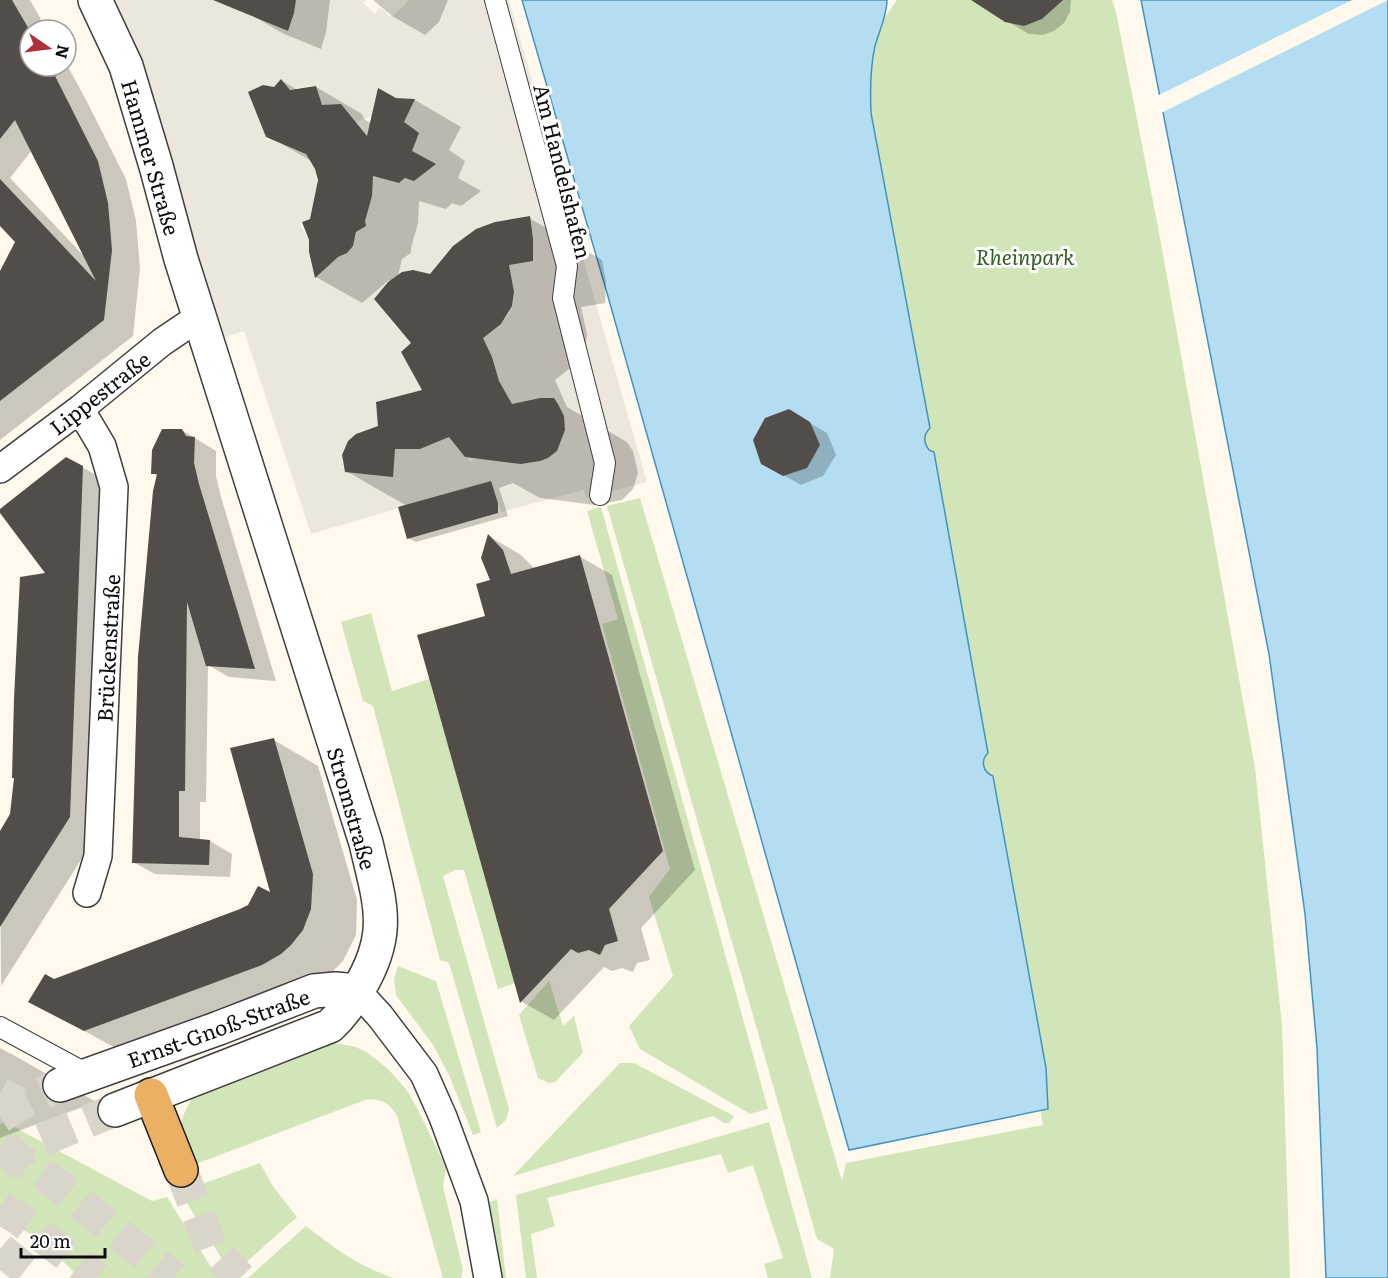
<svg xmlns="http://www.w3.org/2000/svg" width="1388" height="1278" font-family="Literata,serif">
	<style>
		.green { fill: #d1e5b9 }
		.plaza { fill: #ece7dc; fill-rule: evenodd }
		.water { fill: #b4ddf1; stroke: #4194c2; stroke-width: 1.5 }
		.pier { fill: #fef9ec }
		.shadow { fill: #0003; fill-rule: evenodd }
		.building { fill: #534d49 }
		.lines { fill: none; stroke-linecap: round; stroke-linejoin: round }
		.tertiary-tunnel { stroke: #dad5ca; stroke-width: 33; stroke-dasharray: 33 16; stroke-linecap: butt }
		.trunk-tunnel { stroke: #dad5ca; stroke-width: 33; stroke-dasharray: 33 16; stroke-linecap: butt }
		.pedestrian-casing { stroke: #3f3f3f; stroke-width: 22 }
		.minor-casing { stroke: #3f3f3f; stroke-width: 30 }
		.tertiary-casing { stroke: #3f3f3f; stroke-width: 36 }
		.trunk-casing { stroke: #1d1d1d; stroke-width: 36 }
		.pedestrian { stroke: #fff; stroke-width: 20 }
		.minor { stroke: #fff; stroke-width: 27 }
		.tertiary { stroke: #fff; stroke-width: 33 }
		.trunk { stroke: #ecb064; stroke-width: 33 }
		.labels { text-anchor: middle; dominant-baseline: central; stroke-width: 6; stroke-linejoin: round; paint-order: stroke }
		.street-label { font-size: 21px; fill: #0c0c0c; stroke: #fff }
		.park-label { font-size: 21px; font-style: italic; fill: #315e22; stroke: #fff }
	</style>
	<rect width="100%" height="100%" fill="#fef9ec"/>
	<path class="green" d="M897,0H1112L1116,12L1158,227L1255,768L1282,1025L1290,1278H830L834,1249L817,1239L607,506L640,498L842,1181L846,1163L1043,1125L859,103L865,46Z
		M601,507L768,1109L750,1114L640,1049L629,1026L673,976L649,897L670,869L602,624L618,619L587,511Z
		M371,613L392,691L429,679L515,983L498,989L464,870H455L443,876L509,1109L506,1120L497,1128L449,963L440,960L373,706L363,701L341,622Z
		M398,966L436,981L481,1132L473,1135L449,1075L433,1045L396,995L394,979Z
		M549,981L563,1026L574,1016L583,1053L555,1082L549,1083L538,1078L519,1015Z
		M335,1043L356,1047L368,1053L388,1069L406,1089L418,1110L446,1167L443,1186L463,1270L461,1278H443L397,1116C390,1103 381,1098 365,1100L196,1164C191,1156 183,1145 181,1137C178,1122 187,1106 195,1094L326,1044Z
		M620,1063H634L734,1116L729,1123H724L713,1116L513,1176Z
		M5,1122L152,1201L167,1197L218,1278H80L40,1239L0,1218V1124Z
		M769,1122L812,1278H768L764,1264L783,1258L753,1165L728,1173L721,1154L547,1198L555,1226L531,1234L537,1278H526L516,1195Z
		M260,1163L274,1188L297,1217L232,1275L180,1192Z
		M497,1199L506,1278H497L489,1203Z
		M306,1226C337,1250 355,1264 393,1278H248Z"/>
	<path class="plaza" d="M111,0H231L250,16L288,31L294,13L296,0H366L363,3L375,14L379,7L391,17L406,4L408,0H509L647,482L586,498L584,490L501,512L491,481L311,534L244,331L224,337L177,189ZM279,82H283L290,89L313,86L318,93L320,110L331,104L342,106L349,124L373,116L387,93L396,98H407L412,105L400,125L419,133L418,138L413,142L410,152L429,161L400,183L378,177L374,178L370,186L372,196L364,218L365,226L357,232L353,246L347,253L338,257L320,271L313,270L309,252V240L299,223L313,217V215L311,214L316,190L318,187L315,169L303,151L293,150L283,137L267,140L250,96L253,90L263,85L274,87ZM529,217L533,239L532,261L499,267L513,284L514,301L509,314L501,324L478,334L492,357L496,371L493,373L504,390L511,408L525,401L540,398H554L558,404L564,416L565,430L557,451L548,458L540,461L521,464L483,455L471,462L460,451L448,434V437L440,441L420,449L392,448L345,472L342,461V455L348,441L361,431L380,429L376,402L422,390L424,391L402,353L414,341L396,327L387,316L374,299L376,296L388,282L402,272L413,270L429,277L445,255L476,229L495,222Z"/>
	<path class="water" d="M522,0H887C887,16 879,31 875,46C870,68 870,90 871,113L930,428C923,435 923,442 929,450L934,452L988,753C980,761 983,772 993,776L1046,1068L1048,1109L849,1150L607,293Z
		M1141,0H1388V1278H1326L1317,1048L1305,914L1269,654Z"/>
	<path class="pier" d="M1352,0H1388L1161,113L1157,96Z"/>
	<path class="shadow" d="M0,0H30L47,30H30V66H66V63L84,96L126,179L136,221L140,268L133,336L0,440V274L17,242L0,224ZM32,150L85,257L10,178Z
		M233,0H330L326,32L321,49L284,34L251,15Z
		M373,0H448L439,22L425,35L392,16Z
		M990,0H1071L1070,12L1064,23L1054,31L1042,35L1029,34L1000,17Z
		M282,81L298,90L316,87L362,114L364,119L371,123L395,99L415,100L461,127L449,150L465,161L458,178L481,191L461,206L452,203L446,209L419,201L418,223L411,248V253L402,259L398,276L431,275L529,218L602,260L606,282L605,303L581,307L587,334L585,348L574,365L555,380L567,407L627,442L633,451L638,473L633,489L622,500L595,505L540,498L513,483L499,488L508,516L416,542L408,538L407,506L346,471L380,427L424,391L413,343L390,281L389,280L362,303L316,277L310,252L311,220L319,180L313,162L268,136L274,89Z
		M789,411L827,433L836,455L823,476L801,485L762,463Z
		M182,430L216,451V476L221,497L276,681L229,677L208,665L206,802H200V840L210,841L232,854L230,877L155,874L133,862L158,476L152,473Z
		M82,467L111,484L98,833L1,986L0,834L12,815L48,574Z
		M489,536L521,555L535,569L579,556L612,575L695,870L641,928L650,960L637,963L633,972L622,968L612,971L604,967L554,1020L522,1002L419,636L487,617L492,581Z
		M274,740L318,766L357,900L356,935L343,961L325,979L130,1056L30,1001L54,980L241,910L272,895Z
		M0,1048L17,1057L96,1102L0,1138Z"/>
	<path class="building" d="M0,0H12L30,31V66H50L98,161L108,203L112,250L104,320L0,401V271L15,242L0,226V179L96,281L15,120L0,139Z
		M213,0H296L294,13L288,31Z
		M971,0H1063L1042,19L1024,26L1005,22Z
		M281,79L290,90L316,86L322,105L341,104L367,136L378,88L396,98L415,99L404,122L419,133L412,151L436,164L414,181L405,178L399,183L373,176L372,196L365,221L366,226L356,232L353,246L347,253L338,257L315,278L309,252V240L302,222L310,219L318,180L315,169L306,154L266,137L248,92L263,85L274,87Z
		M530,216L533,239V261L509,265L514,292L512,306L501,324L483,338L492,357L499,381L512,404L540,398H554L558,404L564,416L565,430L557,451L548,458L540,461L521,464L465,457L449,437L420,449H395L393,477L345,472L342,455L348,441L356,434L378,426L376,402L422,390L401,352L411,343L374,299L388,282L402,272L413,270L430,274L453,246L476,229L495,222Z
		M789,409L810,422L820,445L807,468L783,476L761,464L753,440L765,418Z
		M162,429H182L186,436L195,437L194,463L199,484L255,669L206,666L187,602L185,791H179V837L210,840L209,865L132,863L138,657L153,491L157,474H151L152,450Z
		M66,457L83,466L70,817L0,927V831L10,814L14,778H12L14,699L20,577L45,573L0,513V509Z
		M491,481L498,503V513L407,539L398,507Z
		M488,534L503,550L511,574L580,555L663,851L609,909L618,941L605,945L600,955L589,950L578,953L571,949L520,1003L417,635L485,616L476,584L490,580L481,558Z
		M274,738L313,874L311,909L303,930L291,945L281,954L262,965L84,1031L28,1002L45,974L54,979L240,909L248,905L258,886L270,892L230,748Z"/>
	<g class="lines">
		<path class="tertiary-tunnel" d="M0,1117L20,1104L60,1085
			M0,1165L30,1145L115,1110"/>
		<path class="trunk-tunnel" d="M0,1094L20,1104
			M0,1148L50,1179L174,1278
			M181,1170L211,1247L240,1278
			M0,1207L19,1219L97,1278
			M0,1249L36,1278"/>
		<defs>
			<path id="pedestrian" d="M495,0L567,266L563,298L605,463L600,495
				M0,1027L87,1074"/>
			<path id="minor" d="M80,409L102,446L114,487L98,856L87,893
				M0,469L80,409L162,342L199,317
				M357,991L380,1016L424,1074L443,1117L474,1201L488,1278"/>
			<path id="tertiary" d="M95,0L126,66L156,166L181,259L366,843C380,904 393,933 358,990C349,1004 342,1015 330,1026L115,1110
				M60,1085L219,1028L314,991L335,989L357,991"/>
			<path id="trunk" d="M151,1095L181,1170"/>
		</defs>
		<use href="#pedestrian" class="pedestrian-casing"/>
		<use href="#minor" class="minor-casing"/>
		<use href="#tertiary" class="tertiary-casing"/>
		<use href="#trunk" class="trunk-casing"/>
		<use href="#pedestrian" class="pedestrian"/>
		<use href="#minor" class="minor"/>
		<use href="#tertiary" class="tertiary"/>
		<use href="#trunk" class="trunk"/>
	</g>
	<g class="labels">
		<g class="street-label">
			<text transform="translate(152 157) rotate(74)">Hammer Straße</text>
			<text transform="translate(564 171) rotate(76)">Am Handelshafen</text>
			<text transform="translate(99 392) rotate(-38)">Lippestraße</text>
			<text transform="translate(107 648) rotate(-87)">Brückenstraße</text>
			<text transform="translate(353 808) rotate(74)">Stromstraße</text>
			<text transform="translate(218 1027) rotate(-20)">Ernst-Gnoß-Straße</text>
		</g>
		<g class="park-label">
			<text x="1025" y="255">Rheinpark</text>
		</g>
	</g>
	<g transform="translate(48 48) rotate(104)"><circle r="28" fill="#ffffff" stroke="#9e9e9e" stroke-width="1.5"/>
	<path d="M0-4.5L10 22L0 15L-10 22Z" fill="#b12f3b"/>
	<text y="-9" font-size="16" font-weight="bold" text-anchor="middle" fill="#0c0c0c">N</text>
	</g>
	<path d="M21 1248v9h84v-9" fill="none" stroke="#0c0c0c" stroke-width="3"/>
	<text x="30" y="1248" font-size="18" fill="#0c0c0c" stroke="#ffffff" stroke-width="4.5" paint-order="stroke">20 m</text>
</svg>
